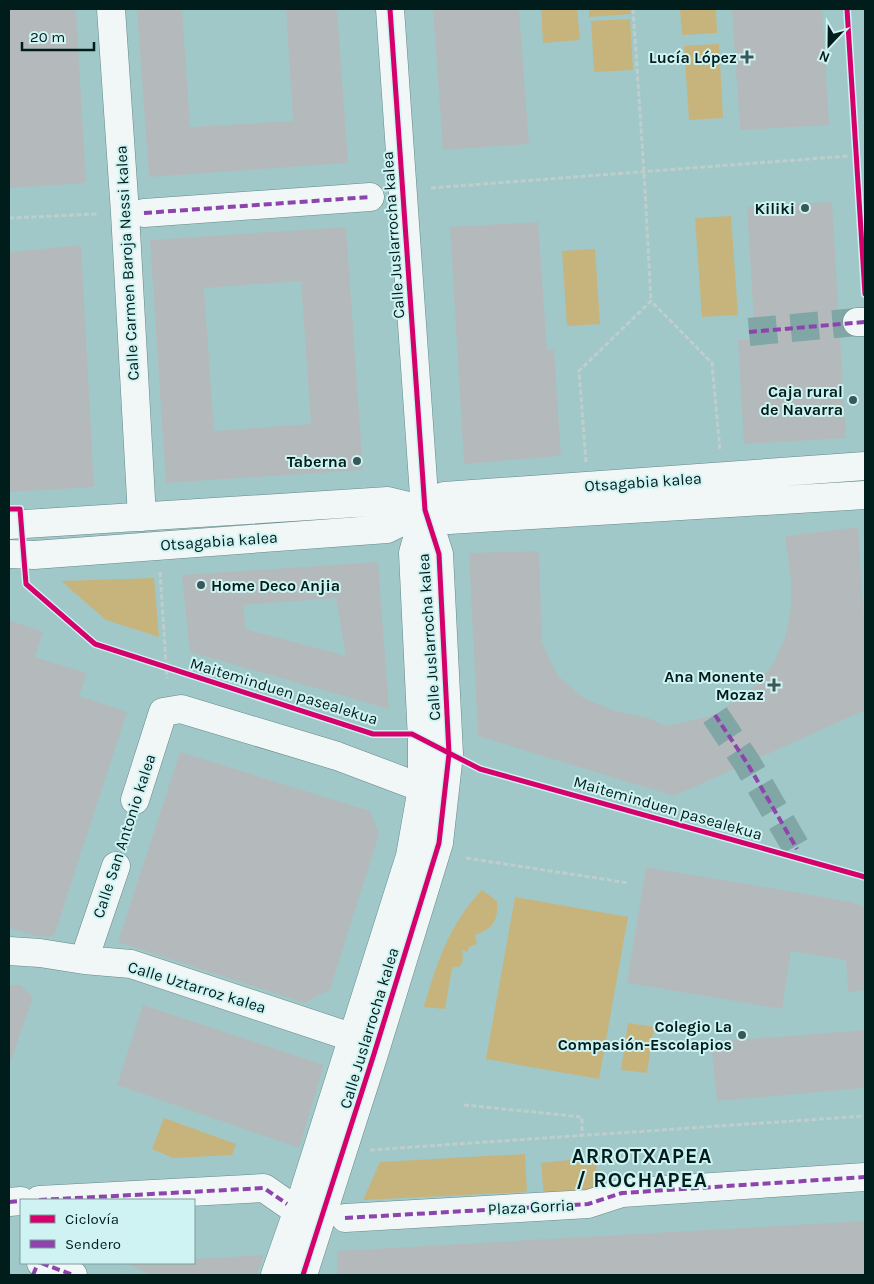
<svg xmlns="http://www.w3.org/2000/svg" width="874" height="1284" font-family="Karla,sans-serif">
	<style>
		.green { fill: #c7b47d }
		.building { fill: #b4babb; fill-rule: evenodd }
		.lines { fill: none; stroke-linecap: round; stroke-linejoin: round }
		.minor-tunnel { stroke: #80a6a6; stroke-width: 28; stroke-dasharray: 28 14; stroke-linecap: butt }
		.minor-casing { stroke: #688; stroke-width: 29 }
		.path { stroke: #bfcdcd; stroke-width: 3; stroke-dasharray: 5 2.5; stroke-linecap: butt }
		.minor { stroke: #f1f7f7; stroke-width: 28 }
		.quiet { stroke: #8e44ad; stroke-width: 4; stroke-dasharray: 8 4; stroke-linecap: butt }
		.cycleway-casing { stroke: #cff3f2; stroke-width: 8 }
		.cycleway { stroke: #d6006c; stroke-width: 5 }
		.poi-dot { fill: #385958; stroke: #cff3f2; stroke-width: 2 }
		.labels { text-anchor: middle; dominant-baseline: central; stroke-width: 4; stroke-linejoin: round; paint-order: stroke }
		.poi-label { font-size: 16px; font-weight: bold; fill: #001d1c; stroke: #cff3f2; text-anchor: end }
		.street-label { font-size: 16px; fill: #001d1c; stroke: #cff3f2 }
		.district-label { font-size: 21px; font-weight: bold; letter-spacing: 1px; fill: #001d1c; stroke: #cff3f2 }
	</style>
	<rect width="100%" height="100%" fill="#a0c8c8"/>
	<path class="green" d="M541,9H577L580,40L543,43Z
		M589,9H630L631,14L589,17Z
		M680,9H716L717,33L682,35Z
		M630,19L633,70L594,72L591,21Z
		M719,44L723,118L689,120L684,46Z
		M731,216L738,315L702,317L695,218Z
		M595,249L600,324L567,326L562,251Z
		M154,578L159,637L106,620L61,581Z
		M482,890L497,901C498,921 494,928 475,935L477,944L469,947L467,952L462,950L463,960L460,966L452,968L445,1009L424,1007C436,965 450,922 482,890Z
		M515,897L628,917L599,1079L486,1059Z
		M628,1023L654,1027L647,1073L621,1070Z
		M164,1118L236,1144L232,1155L173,1158L152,1149Z
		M525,1154L527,1192L363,1200L380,1162Z
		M596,1157L598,1195L544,1200L541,1163Z"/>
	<path class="building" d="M9,9H76L86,183L9,188Z
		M137,9H182L190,127L293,121L286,9H337L348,163L149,177Z
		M433,9H519L529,144L443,150Z
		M732,9H822L829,125L740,130Z
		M832,202L846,438L744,444L738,340L755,339L747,207Z
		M538,222L547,350H554L561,456L464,464L450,227Z
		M346,227L363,470L166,483L150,240ZM301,281L311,424L214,431L204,288Z
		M81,245L94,487L10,492L9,252Z
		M858,527L865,638V710L674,796L478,736L469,553L539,551L542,643L558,676L585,699L616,711L645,717L667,726L715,715L753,687L773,664L785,638L791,608V581L785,536Z
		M378,562L389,709L190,652L182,575ZM336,598L346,656L246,629L243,605Z
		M9,620L43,632L35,657L87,673L79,696L127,712L54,936L47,937L40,935L39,937L9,928Z
		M180,752L370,811L379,834L330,990L304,1003L118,942Z
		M646,867L788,891L851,902L865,907V990L848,992L846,960L791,951L782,1009L627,983Z
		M9,985H21L33,997L9,1066Z
		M143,1005L324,1065L299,1148L117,1085Z
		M865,1030V1088L717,1101L711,1042Z
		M865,1221V1275H337V1251Z
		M264,1255L257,1275H152L126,1264L194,1263V1259Z"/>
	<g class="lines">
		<path class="minor-tunnel" d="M749,332L857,322
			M715,715L747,763L797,849"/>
		<defs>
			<path id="minor" d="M111,9L125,213L142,517
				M144,213L370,197
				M857,322H865
				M9,525L388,501L425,510L449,520L865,495
				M9,554L34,555L387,529L425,510L444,496L865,466
				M135,800L163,712L181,709L337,756L422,788
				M9,951L40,953L84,960L131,964L351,1037
				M84,960L116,866
				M39,1200L264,1188L287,1204
				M9,1202L21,1201
				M345,1218L588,1204L622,1193L865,1177
				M41,1263L73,1275
				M275,1275L301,1201L410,856L422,788V740L413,553L425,510
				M303,1275L374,1054L439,843L449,754L439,554L425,510L390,9"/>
		</defs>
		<use href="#minor" class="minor-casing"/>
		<path class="path" d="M633,9L644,172L651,301
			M431,188L848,156
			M9,218L97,214
			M586,462L579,371L651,301L712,363L720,451
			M160,572L167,678
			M123,843L128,825
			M466,858L629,883
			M464,1105L582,1117V1136
			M370,1150L865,1116"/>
		<use href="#minor" class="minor"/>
		<path class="quiet" d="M144,213L370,197
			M749,332L865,322
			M715,715L747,763L797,849
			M39,1200L264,1188L287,1204
			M9,1202L21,1201
			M345,1218L588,1204L622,1193L865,1177
			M41,1263L73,1275
			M33,1275L38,1263"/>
		<defs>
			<path id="cycleway" d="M847,9L865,294
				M9,509H20L26,584L95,644L373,734H412L480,769L865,877
				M303,1275L374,1054L439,843L449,754L439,554L425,510L390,9"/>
		</defs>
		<use href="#cycleway" class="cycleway-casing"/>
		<use href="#cycleway" class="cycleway"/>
	</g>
	<g class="poi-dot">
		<path d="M744.5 49.5h5v5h5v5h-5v5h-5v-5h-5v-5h5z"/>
		<circle cx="805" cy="208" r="5"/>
		<circle cx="853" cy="400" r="5"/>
		<circle cx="357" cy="461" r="5"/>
		<circle cx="201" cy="585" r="5"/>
		<path d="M771.5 677.5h5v5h5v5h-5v5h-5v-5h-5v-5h5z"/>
		<circle cx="742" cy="1035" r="5"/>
	</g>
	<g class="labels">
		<g class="poi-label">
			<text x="737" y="57">Lucía López</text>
			<text x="795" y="208">Kiliki</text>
			<text x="843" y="391">Caja rural<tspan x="843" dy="18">de Navarra</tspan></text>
			<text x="347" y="461">Taberna</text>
			<text x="211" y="585" text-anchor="start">Home Deco Anjia</text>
			<text x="764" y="676">Ana Monente<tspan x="764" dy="18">Mozaz</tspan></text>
			<text x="732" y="1026">Colegio La<tspan x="732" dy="18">Compasión-Escolapios</tspan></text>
		</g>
		<g class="street-label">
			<text transform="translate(393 235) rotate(-94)">Calle Juslarrocha kalea</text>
			<text transform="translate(127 263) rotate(-93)">Calle Carmen Baroja Nessi kalea</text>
			<text transform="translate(643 482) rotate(-4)">Otsagabia kalea</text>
			<text transform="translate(219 541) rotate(-4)">Otsagabia kalea</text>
			<text transform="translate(429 637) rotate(-94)">Calle Juslarrocha kalea</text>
			<text transform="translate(284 691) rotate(17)">Maiteminduen pasealekua</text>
			<text transform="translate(668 808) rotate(16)">Maiteminduen pasealekua</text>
			<text transform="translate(124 836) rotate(-72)">Calle San Antonio kalea</text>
			<text transform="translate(197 987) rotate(17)">Calle Uztarroz kalea</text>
			<text transform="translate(369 1028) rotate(-73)">Calle Juslarrocha kalea</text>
			<text transform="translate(531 1207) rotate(-3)">Plaza Gorria</text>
		</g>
		<g class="district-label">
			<text x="642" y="1156">ARROTXAPEA<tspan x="642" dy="24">/ ROCHAPEA</tspan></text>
		</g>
	</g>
	<rect width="874" height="1284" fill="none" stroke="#001d1c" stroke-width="20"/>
	<rect x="20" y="1199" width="175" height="65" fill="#cff3f2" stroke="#7c9d9c"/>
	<rect x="30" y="1215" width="25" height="8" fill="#d6006c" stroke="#7c9d9c"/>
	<text x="65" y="1224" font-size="15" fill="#001d1c">Ciclovía</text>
	<rect x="30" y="1240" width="25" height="8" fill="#8e44ad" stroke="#7c9d9c"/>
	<text x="65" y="1249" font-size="15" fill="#001d1c">Sendero</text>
	<g transform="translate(829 45) rotate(202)" stroke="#cff3f2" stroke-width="4" paint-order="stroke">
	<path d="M0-4L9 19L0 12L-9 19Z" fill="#001d1c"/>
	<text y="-8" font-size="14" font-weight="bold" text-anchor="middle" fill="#001d1c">N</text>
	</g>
	<path d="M22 42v8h72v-8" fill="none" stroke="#001d1c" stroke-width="2.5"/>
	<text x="30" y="42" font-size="15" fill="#001d1c" stroke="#cff3f2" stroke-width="4" paint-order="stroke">20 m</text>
</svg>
